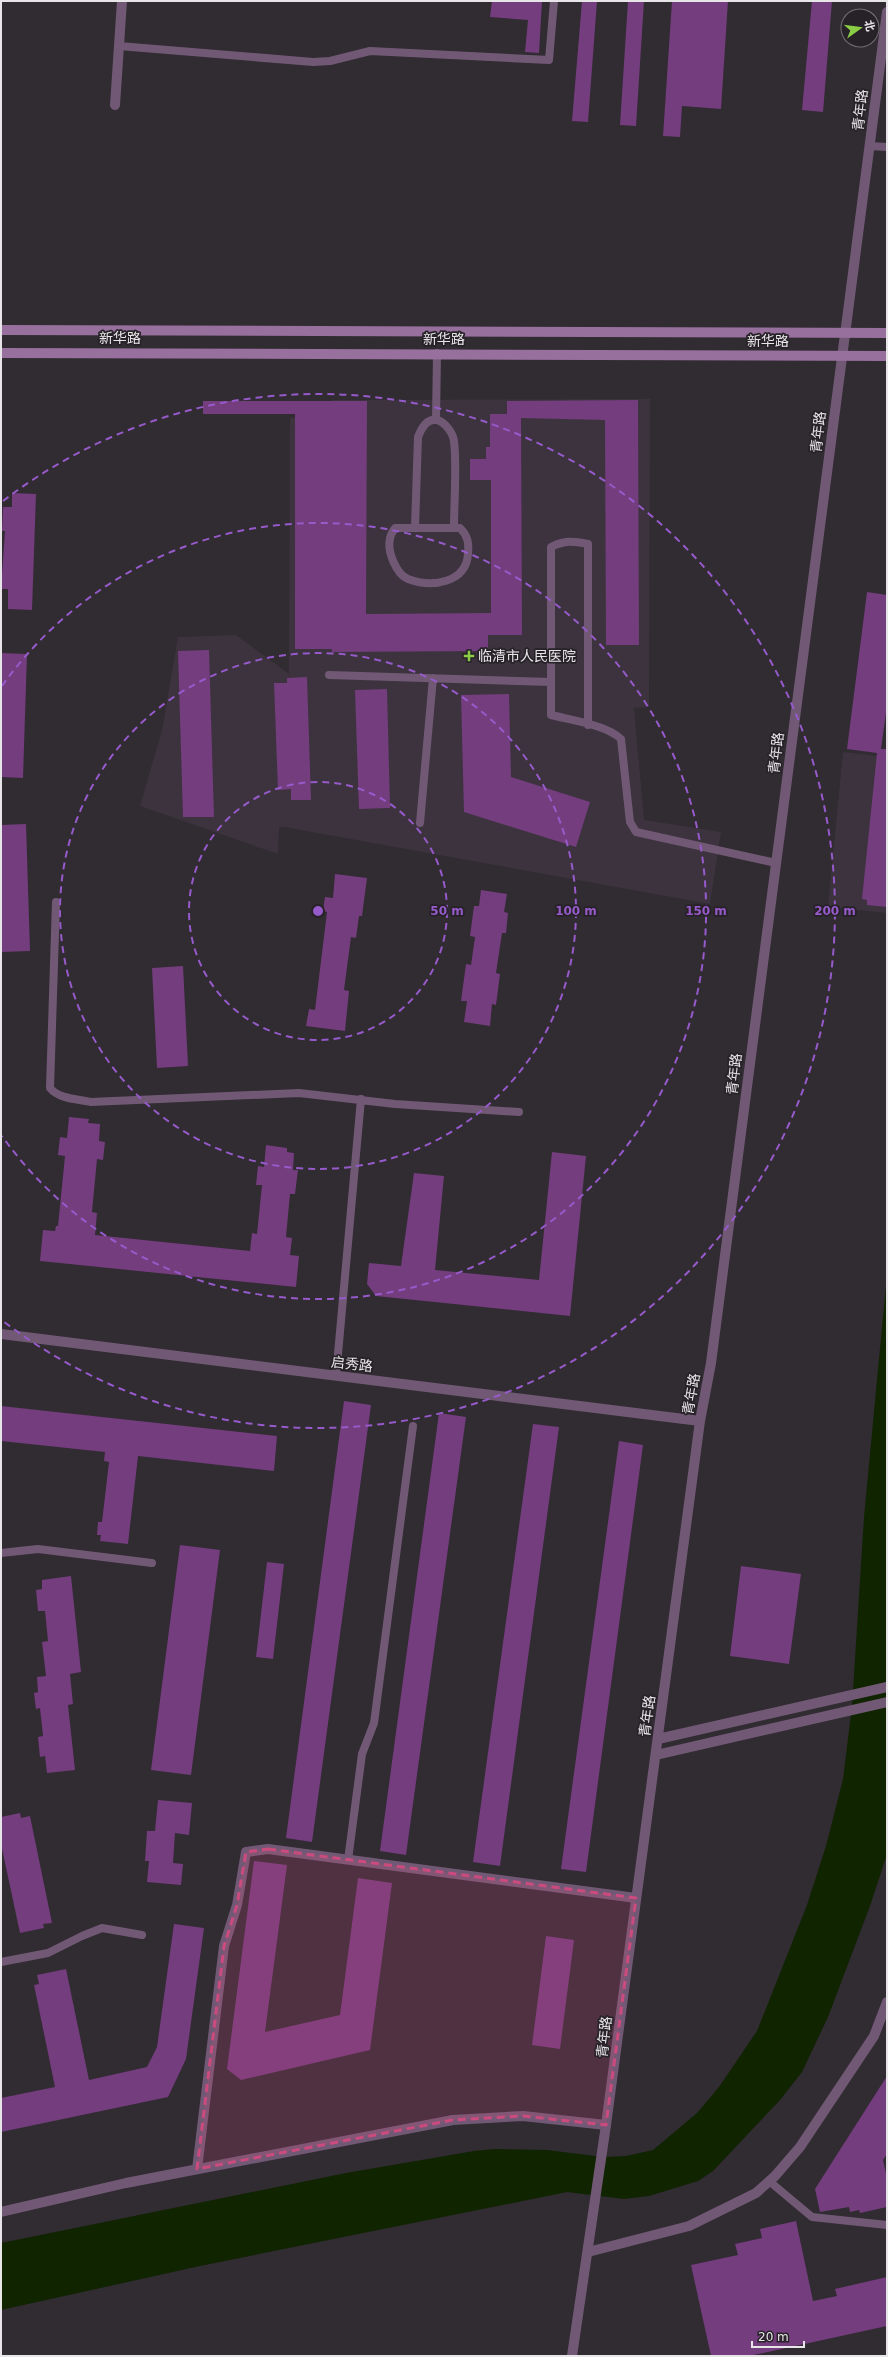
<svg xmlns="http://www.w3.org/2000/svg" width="888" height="2357" font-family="'DejaVu Sans','Noto Sans SC',sans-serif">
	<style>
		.built { fill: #3c333e }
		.water { fill: #102400 }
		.building { fill: #743d7e }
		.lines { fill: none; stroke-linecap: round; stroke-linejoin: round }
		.service { stroke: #715975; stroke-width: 8 }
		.minor { stroke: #715975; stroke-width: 10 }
		.tertiary { stroke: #715975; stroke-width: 10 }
		.secondary { stroke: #97709d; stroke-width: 10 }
		.marked { fill: #cc4b7e; fill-opacity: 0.2; stroke: #cc4b7e; stroke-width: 3; stroke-dasharray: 8 5; stroke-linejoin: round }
		.ring { fill: none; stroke: #965aca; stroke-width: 2; stroke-dasharray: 7 5 }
		.poi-dot { fill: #8bce46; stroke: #272228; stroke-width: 1.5 }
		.labels { text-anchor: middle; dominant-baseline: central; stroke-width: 3.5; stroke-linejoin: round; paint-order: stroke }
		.street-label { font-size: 14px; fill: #e8e5e9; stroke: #272228 }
		.poi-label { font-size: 14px; fill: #e8e5e9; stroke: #272228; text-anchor: start }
		.centre { fill: #965aca; stroke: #272228; stroke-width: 2 }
		.ring-label { font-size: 12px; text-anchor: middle; font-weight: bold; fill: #965aca; stroke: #272228; stroke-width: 3.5; stroke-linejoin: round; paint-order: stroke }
	</style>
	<rect width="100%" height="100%" fill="#312b32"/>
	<path class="built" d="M650,399L649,707L634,708L644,820L721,832L710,904L284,827H279L278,854L140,806L162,730L178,637L236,635L289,674L290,418H333L332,400Z
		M843,752L887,757V913L828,907Z"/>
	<path class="water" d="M887,1275V1854L870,1906L828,2017L802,2072L780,2100L713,2171L698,2181L649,2196L624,2199L567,2192L200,2266L1,2310V2243L346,2173L474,2151L495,2149L547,2150L603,2157L626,2156L653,2150L697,2113L719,2087L757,2031L807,1905L826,1846L843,1779L852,1706L864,1517Z"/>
	<path class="building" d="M492,1H542L539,53L525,52L528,20L490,17Z
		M582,1H597L588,122L572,121Z
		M628,1H644L636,126L620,125Z
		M672,1H728L721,109L682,106L680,137L663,136Z
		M812,1H832L823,112L802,110Z
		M638,400L639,645H606L605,420L521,418L522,635H488V651L332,652V649H295V414H203V401H367L366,614L491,613V480H470V459H486V447H490V414H507V401Z
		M12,493L36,494L32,610L8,609V589H1L5,531H2L3,507H12Z
		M867,592L887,595V705L881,749H887V907L867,905V900L862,899L877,753L847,749Z
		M209,650L214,817H183L178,651Z
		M1,653L27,654L23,778L1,777Z
		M307,677L311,800H291V789L278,790L274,683H287V678Z
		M387,689L390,808L359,809L355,690Z
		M509,694L511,777L590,802L576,847L464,812L461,695Z
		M26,824L30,951L1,952V825Z
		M335,874L367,878L362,916H359L356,938L351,937L344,990L349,991L345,1031L306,1026L309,1009L315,1010L327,912L323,911L325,897L333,898Z
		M481,890L507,894L504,912L508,913L506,933H502L496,973L500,974L496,1005L492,1004L490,1026L464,1022L467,1001H461L466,964L471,965L475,937L470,936L474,906H479Z
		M183,966L188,1066L157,1068L152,968Z
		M69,1117L89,1119L88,1123L100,1124L99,1141L105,1142L103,1160L97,1159L92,1212L97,1213L95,1235L250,1251L252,1233L257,1234L262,1185H256L258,1166L264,1167L266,1145L287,1148V1152L294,1153L293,1170H298L295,1194H290L286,1237L292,1238L290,1255L299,1256L296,1287L40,1261L43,1230L55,1231L56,1226H58L65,1156L58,1155L60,1137L67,1138Z
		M552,1152L586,1156L570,1316L376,1296L367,1284L369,1263L401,1266L414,1173L444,1176L435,1270L539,1280Z
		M344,1401L371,1405L312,1842L286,1838Z
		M1,1406L277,1436L274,1471L138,1456L128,1544L100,1541L101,1535H97L98,1522H102L109,1462L104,1461L105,1452L1,1441Z
		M439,1413L466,1417L406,1855L380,1851Z
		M533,1424L559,1427L500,1866L473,1862Z
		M619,1441L643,1445L586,1872L561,1869Z
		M180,1545L220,1550L191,1775L151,1770Z
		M267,1562L284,1564L273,1659L256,1657Z
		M741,1566L801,1574L789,1664L730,1656Z
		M71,1576L81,1672L70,1674L73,1704L68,1705L75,1770L47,1773L45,1756L40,1757L38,1737L43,1736L40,1708L36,1709L34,1693L38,1692L37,1677L46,1676L42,1642L48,1641L45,1611H38L36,1590L42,1589V1580Z
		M158,1800L192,1803L189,1835L175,1833L173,1863L183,1864L181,1885L147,1882L149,1861H145L147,1831H155Z
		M20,1813L21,1818L30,1816L52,1923L43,1924L44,1928L20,1933L1,1844V1817Z
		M254,1861L287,1865L265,2032L340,2015L358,1878L392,1883L370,2050L241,2080L227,2069Z
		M174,1924L204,1928L186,2059L168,2097L1,2132V2098L55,2087L34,1985L39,1984L37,1975L66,1969L89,2080L147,2067L157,2047Z
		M546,1936L574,1940L560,2049L532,2045Z
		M887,2076V2154L883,2160L887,2178V2207L860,2213L859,2210L850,2212L849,2207L820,2212L815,2189Z
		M796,2221L813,2301L837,2296L835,2289L887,2277V2326L749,2356H711L691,2265L738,2255L735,2244L762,2238L760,2229Z"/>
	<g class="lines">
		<path class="service" d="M119,46L313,62L330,61L370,51L549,60L554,1
			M869,146L887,147
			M436,420L437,353
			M395,528H460C468,536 469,543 468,554C466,583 432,588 408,579C396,574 387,551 390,539C390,535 393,531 395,528Z
			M415,528L418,437C421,429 427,418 437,420C445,422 453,433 454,441C457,465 454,502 454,528
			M329,675L551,682
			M588,725V544C573,541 565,540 551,547V715C571,720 607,725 621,739L630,822L636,832L776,863
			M420,823L433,678
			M56,902L50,1088C59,1099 77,1099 91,1102L299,1093L395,1104L519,1112
			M336,1376L361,1099
			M1,1553L38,1549L152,1563
			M348,1860L362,1754L374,1723L413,1426
			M1,1962L48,1953L82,1936L102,1928L142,1935
			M769,2181L812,2217L887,2225"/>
		<path class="minor" d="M115,105L122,1
			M197,2169L224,1946L237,1905L246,1852L268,1849L636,1898
			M1,2212L126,2183L453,2120L523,2116L606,2125
			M588,2252L689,2226L756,2193L775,2176L800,2147L874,2036L887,2002"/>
		<path class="tertiary" d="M1,1334L700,1421
			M658,1739L887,1687
			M656,1755L887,1702
			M572,2356L606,2125L700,1421L711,1363L887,12"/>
		<path class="secondary" d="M1,330L887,333
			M1,353L887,356"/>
	</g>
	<path class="marked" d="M268,1849L636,1898L606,2125L523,2116L453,2120L197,2169L224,1946L237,1905L246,1852Z"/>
	<g class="ring">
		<circle cx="318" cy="911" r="129"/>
		<circle cx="318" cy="911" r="258"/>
		<path d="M2 686A388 388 0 1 1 2 1136"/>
		<path d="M3 501A517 517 0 1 1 3 1321"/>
	</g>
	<path class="poi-dot" d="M467 650h4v4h4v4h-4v4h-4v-4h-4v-4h4z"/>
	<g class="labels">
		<g class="street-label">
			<text transform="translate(860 110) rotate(-83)">青年路</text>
			<text x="120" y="338">新华路</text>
			<text x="444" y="339">新华路</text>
			<text x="768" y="341">新华路</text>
			<text transform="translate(818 432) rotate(-83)">青年路</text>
			<text transform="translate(776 753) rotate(-83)">青年路</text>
			<text transform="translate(734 1074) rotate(-83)">青年路</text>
			<text transform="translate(352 1364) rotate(7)">启秀路</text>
			<text transform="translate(691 1394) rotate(-80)">青年路</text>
			<text transform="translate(647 1716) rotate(-82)">青年路</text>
			<text transform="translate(604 2037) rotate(-83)">青年路</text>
		</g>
		<g class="poi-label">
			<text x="478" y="656">临清市人民医院</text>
		</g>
	</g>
	<circle cx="318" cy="911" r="6" class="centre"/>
	<g class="ring-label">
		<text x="447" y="915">50 m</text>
		<text x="576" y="915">100 m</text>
		<text x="706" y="915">150 m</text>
		<text x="835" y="915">200 m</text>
	</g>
	<rect width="888" height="2357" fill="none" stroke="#e8e5e9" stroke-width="4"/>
	<g transform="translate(860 28) rotate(76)"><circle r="19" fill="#272228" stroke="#747075"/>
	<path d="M0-3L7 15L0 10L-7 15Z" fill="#8bce46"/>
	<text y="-6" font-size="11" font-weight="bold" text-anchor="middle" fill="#e8e5e9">北</text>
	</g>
	<path d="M752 2341v6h52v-6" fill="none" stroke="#e8e5e9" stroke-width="2"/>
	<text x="758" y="2341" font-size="12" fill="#e8e5e9" stroke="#272228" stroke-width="3" paint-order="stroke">20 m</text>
</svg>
